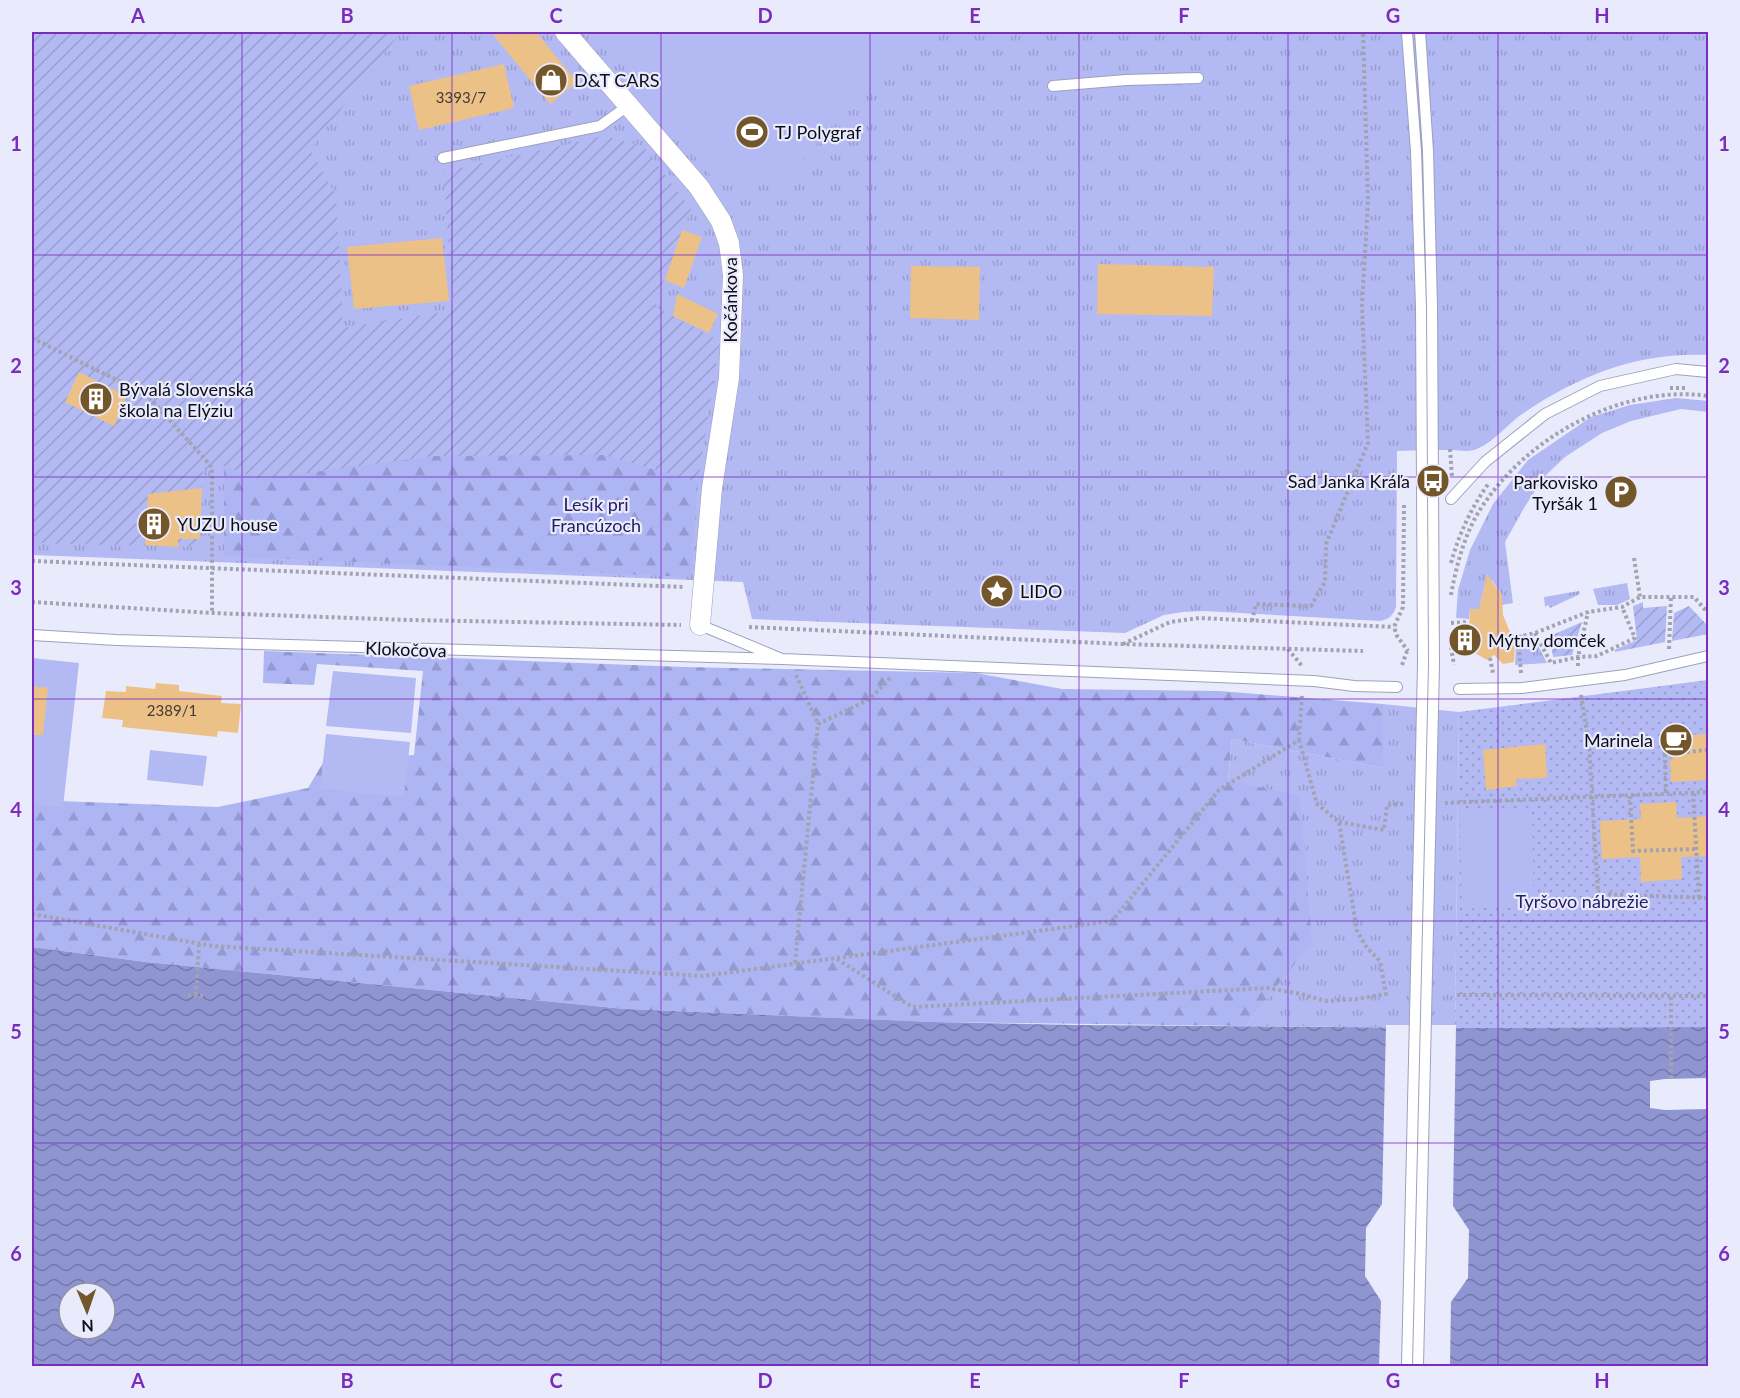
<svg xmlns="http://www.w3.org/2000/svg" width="1740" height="1398" font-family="Lato,sans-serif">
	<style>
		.grass { fill: url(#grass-tufts) }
		.forest { fill: url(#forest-firs) }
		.park { fill: url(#park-dots) }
		.garden { fill: url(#garden-furrows) }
		.pitch { fill: #b3b9f2 }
		.water { fill: url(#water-waves); fill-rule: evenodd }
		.pier { fill: #e9ebfd }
		.building { fill: #ecc188 }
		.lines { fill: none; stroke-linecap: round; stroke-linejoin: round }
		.service-casing { stroke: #9da1bc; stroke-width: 12 }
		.minor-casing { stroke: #9da1bc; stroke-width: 21 }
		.path { stroke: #a1a2b2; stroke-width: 4; stroke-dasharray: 3 3; stroke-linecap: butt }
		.service { stroke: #fff; stroke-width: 10 }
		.minor { stroke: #fff; stroke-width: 20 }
		.service-bridge-casing { stroke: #9da1bc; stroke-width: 12; stroke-linecap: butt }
		.service-bridge { stroke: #fff; stroke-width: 10 }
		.grid { fill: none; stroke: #7b2cbf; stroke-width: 1.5; stroke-opacity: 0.55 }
		.labels { text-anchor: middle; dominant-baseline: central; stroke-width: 4.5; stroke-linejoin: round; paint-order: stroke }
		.number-label { font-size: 15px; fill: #453a33 }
		.poi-label { font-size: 18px; fill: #0d0d17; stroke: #e9ebfd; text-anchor: start }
		.street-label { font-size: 18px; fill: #0d0d17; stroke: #e9ebfd }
		.park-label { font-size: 18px; fill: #252066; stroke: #e9ebfd }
		.neatline { fill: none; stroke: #7b2cbf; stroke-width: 2 }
		.grid-label { font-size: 20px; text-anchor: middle; font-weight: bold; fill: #7b2cbf }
	</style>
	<defs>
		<pattern id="grass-tufts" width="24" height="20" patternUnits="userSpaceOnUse" patternTransform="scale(1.5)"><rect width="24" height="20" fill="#b3b9f2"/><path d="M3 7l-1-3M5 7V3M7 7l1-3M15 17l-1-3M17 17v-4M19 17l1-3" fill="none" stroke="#999ecf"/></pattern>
		<pattern id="forest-firs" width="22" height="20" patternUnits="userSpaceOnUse" patternTransform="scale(1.5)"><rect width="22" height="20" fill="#aeb5f3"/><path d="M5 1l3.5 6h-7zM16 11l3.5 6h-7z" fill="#949ad0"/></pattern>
		<pattern id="park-dots" width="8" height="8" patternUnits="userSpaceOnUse" patternTransform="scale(1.5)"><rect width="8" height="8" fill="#b3b9f2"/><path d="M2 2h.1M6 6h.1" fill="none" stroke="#999ecf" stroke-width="1.8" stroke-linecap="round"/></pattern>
		<pattern id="garden-furrows" width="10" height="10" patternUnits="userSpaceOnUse" patternTransform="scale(1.5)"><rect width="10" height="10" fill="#b3b9f2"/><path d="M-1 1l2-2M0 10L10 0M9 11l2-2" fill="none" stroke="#999ecf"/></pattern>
		<pattern id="water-waves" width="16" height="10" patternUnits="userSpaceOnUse" patternTransform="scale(1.5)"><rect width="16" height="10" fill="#8f95d1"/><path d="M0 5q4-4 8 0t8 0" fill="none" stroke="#7378a9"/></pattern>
	</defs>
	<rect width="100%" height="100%" fill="#e9ebfd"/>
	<path class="grass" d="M32,32H1708V355C1639,352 1582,374 1525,412C1508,423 1493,444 1474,450C1466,452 1459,450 1451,450C1433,450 1415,450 1397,451L1396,607C1393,616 1389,619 1380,621L1204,611L1183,612L1164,615L1125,633L752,619L743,582L32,555Z
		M1676,398L1708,401V412L1681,409L1631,421L1602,433L1565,457L1544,477L1524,508L1505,542L1513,603L1502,605V595L1492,580L1486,581L1479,609H1470L1469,619L1456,618L1458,590L1470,550L1493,504L1528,460L1591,417L1630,405Z
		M1627,583L1630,599L1617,605H1598L1593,589Z
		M1579,591L1580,594L1550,608L1548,605L1545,607L1544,597Z
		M1512,634C1536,634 1537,644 1547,663L1515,665L1516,644Z
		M1383,704L1459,712L1455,1028L1245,1026L1311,942L1228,780L1232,739L1383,768Z"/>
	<path class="forest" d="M604,455L698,482L691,577L224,556V466L261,479L434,456Z
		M264,651L685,667L976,673L1062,689L1219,691L1383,704V768L1232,739L1228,780L1300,796L1312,942L1245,1026L934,1022L625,1009L146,962L32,947V800L218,807L308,788L324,761L414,755L423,671L317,664L314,685L263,683Z"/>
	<path class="park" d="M1708,680V1027L1455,1028L1459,712Z"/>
	<path class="garden" d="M32,32H401L310,149L336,196L343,328L454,310L443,172L604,136L643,146L691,209L654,306L720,341L698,482L604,455L434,456L261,479L224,466L203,470L200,547L32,543Z
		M1643,602V608L1667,606L1665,642L1615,652V650L1637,640L1633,606Z
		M1689,606L1708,626V634L1672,641L1674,613Z
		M1582,622L1572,655L1553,657L1550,636Z"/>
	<path class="pitch" d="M597,32H938L873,80L781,184L719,186Z
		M32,658L79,663L63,807L32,804Z
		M333,671L416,678L411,733L326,726Z
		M326,734L410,742L404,797L320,789Z
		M150,750L207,756L203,786L147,780Z
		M1532,811L1534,904L1462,909L1460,812Z"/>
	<path class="water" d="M32,947L146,962L625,1009L934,1022L1076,1025L1455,1028L1708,1027V1366H32ZM69,1293H105V1329H69Z"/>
	<path class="pier" d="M1386,1025H1456L1453,1206L1469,1230L1468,1278L1451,1302L1450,1366H1379L1381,1301L1365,1276L1366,1228L1382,1204Z
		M1708,1078V1109L1665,1110L1650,1108V1081L1665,1079Z"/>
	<path class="building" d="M491,32H536L577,82L550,104Z
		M504,64L514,108L419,130L409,86Z
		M682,230L702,237L684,288L665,280Z
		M442,238L449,301L354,309L347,247Z
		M1098,264L1214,267L1212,316L1097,314Z
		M911,266L980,267L979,320L910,318Z
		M677,294L718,314L709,333L673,316Z
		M79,372L127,396L114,426L65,402Z
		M202,488L200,539H178V547L145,545L148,494Z
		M1487,574L1502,595L1503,615L1515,644L1514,662L1503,664L1494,655L1487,660L1475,653H1456V626H1469L1470,609H1479Z
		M156,683L179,685V691L222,696L221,703L241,704L238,733L218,731L217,737L122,727L123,720L102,718L106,691L126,692V686L155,689Z
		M32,686L48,688L43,735H32Z
		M1708,734V780L1671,782L1670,759H1673L1672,736Z
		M1545,744L1547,778L1516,779L1517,786L1486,790L1483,750Z
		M1676,802L1677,818L1708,816V856L1681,857L1682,879L1641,882L1640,857L1602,859L1600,821L1641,819L1640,804Z"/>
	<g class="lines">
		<defs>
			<path id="service" d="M1407,32L1416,151L1421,307L1423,665
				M1420,32L1428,151L1432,306L1434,665
				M1053,86L1126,80L1198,78
				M443,158L600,126L629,105
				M1451,499L1485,462L1545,414L1600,386L1676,369L1708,372
				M700,625L782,659L1314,681L1354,686L1397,687
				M32,635L116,640L782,659
				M1459,689L1522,688L1625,675L1708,656"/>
			<path id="minor" d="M565,32L699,187L721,221L729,243L733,275L729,378L712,488L700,625"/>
		</defs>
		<use href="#service" class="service-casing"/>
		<use href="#minor" class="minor-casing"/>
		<path class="path" d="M32,338L147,395L212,467V612
			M1670,388H1687
			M1450,449L1452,477
			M1404,505L1403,607L1394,627L1397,636L1408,651
			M1634,558L1640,597
			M32,561L684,587
			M1451,563C1459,534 1471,508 1489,483
			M1451,595C1457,562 1466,528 1486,501C1532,434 1626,384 1708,396
			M32,602L212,613L409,620L681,625
			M1252,621L1256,604L1311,606L1325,582L1326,544L1368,443L1362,305L1368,201L1363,32
			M1451,623L1469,622
			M749,627L1122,644L1363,651
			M1535,633L1551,663L1578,657L1597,656L1635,638L1622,607
			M1123,644L1170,622L1199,618L1394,627
			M1451,647L1454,665
			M1288,649L1302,666
			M1669,649L1671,596
			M1490,658L1493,673
			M1402,665L1407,651
			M1578,666V657L1588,612
			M1521,673L1518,637L1535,633L1588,612L1622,607L1640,597H1694L1708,613
			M796,675L818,724
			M1581,695L1589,745L1598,894L1708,898
			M1664,740L1665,754L1708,750
			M1665,754L1666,794
			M1693,793L1699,898
			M1630,796L1633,851L1696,849
			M1445,803L1708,792
			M1339,822L1384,830L1387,805L1405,804
			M32,914L213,946L703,976L1112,921L1219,790L1299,740L1302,694
			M837,959L912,1007L1268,988L1301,994L1325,1001L1357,999L1386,994L1380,961L1367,948L1357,931L1339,822L1317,804L1299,740
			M795,963L818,724L870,699L890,678
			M188,995L203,996
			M196,995L199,944
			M1457,995L1708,996
			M1671,1078V996"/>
		<use href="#service" class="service"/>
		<use href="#minor" class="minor"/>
		<defs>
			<path id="service-bridge" d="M1407,1366L1423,665
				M1418,1366L1434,665"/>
		</defs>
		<use href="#service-bridge" class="service-bridge-casing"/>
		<use href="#service-bridge" class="service-bridge"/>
	</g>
	<path class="grid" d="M242,32V1366M452,32V1366M661,32V1366M870,32V1366M1079,32V1366M1288,32V1366M1498,32V1366M32,255H1708M32,477H1708M32,699H1708M32,921H1708M32,1143H1708"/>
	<defs>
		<symbol id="shop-disc" viewBox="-11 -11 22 22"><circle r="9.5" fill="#74562b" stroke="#e9ebfd"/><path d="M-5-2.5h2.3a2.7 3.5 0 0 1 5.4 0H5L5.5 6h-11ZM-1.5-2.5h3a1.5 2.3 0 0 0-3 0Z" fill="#fff"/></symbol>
		<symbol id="stadium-disc" viewBox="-11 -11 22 22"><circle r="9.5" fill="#74562b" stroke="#e9ebfd"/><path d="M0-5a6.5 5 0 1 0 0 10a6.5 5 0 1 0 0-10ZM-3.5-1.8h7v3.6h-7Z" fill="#fff"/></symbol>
		<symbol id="building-disc" viewBox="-11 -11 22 22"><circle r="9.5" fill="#74562b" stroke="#e9ebfd"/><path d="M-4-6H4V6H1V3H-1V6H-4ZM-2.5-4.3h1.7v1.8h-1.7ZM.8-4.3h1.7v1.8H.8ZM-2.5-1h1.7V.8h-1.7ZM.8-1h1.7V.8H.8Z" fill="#fff"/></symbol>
		<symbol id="bus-disc" viewBox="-11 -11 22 22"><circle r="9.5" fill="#74562b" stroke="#e9ebfd"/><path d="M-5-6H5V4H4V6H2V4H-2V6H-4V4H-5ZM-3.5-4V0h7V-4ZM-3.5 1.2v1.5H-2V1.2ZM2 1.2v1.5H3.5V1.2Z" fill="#fff"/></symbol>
		<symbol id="parking-disc" viewBox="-11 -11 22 22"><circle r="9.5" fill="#74562b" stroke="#e9ebfd"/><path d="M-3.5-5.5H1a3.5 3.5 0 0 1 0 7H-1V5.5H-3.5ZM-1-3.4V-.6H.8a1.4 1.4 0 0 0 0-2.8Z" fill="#fff"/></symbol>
		<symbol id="sight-disc" viewBox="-11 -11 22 22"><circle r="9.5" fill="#74562b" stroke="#e9ebfd"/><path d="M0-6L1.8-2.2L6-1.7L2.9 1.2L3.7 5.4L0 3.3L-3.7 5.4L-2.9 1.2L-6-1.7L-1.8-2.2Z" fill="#fff"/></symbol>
		<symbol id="cafe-disc" viewBox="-11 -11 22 22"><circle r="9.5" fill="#74562b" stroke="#e9ebfd"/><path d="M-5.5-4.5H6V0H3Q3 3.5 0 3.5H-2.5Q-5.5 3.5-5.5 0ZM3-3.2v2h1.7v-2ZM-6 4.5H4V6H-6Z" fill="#fff"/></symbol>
	</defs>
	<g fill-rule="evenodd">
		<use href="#shop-disc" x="532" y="61" width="38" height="38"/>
		<use href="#stadium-disc" x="733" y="113" width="38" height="38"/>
		<use href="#building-disc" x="77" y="380" width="38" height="38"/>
		<use href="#bus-disc" x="1414" y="462" width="38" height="38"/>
		<use href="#parking-disc" x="1602" y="473" width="38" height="38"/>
		<use href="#building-disc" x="135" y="505" width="38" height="38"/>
		<use href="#sight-disc" x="978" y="572" width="38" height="38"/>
		<use href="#building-disc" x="1446" y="621" width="38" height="38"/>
		<use href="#cafe-disc" x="1657" y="721" width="38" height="38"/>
	</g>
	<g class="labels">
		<g class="number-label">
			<text x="461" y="97">3393/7</text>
			<text x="172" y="710">2389/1</text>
		</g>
		<g class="poi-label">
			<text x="574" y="80">D&amp;T CARS</text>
			<text x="775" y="132">TJ Polygraf</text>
			<text x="119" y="389">Bývalá Slovenská<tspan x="119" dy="21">škola na Elýziu</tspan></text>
			<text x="1410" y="481" text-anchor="end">Sad Janka Kráľa</text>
			<text x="1598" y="482" text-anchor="end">Parkovisko<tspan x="1598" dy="21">Tyršák 1</tspan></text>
			<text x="177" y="524">YUZU house</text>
			<text x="1020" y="591">LIDO</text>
			<text x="1488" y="640">Mýtny domček</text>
			<text x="1653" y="740" text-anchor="end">Marinela</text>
		</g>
		<g class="street-label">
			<text transform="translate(730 300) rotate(-90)">Kočánkova</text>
			<text transform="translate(406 649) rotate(2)">Klokočova</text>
		</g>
		<g class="park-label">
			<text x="596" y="504">Lesík pri<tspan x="596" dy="21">Francúzoch</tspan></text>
			<text x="1582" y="901">Tyršovo nábrežie</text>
		</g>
	</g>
	<rect width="1740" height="1398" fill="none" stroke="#e9ebfd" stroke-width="66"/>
	<g transform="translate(87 1311) rotate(178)"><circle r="28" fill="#e9ebfd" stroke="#9192a1" stroke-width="1.5"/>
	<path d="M0-4.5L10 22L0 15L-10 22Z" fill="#74562b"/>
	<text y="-9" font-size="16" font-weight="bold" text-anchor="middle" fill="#0d0d17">N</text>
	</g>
	<rect x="33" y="33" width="1674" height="1332" class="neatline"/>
	<g class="grid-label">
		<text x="138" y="23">A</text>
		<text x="347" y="23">B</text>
		<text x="556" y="23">C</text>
		<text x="765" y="23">D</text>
		<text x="975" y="23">E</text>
		<text x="1184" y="23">F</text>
		<text x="1393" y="23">G</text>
		<text x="1602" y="23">H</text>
		<text x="16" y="151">1</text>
		<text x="1724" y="151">1</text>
		<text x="16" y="373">2</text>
		<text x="1724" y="373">2</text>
		<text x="16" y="595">3</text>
		<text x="1724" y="595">3</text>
		<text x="16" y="817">4</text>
		<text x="1724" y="817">4</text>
		<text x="16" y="1039">5</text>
		<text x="1724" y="1039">5</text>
		<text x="16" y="1261">6</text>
		<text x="1724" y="1261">6</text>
		<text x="138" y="1388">A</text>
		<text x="347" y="1388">B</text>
		<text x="556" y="1388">C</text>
		<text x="765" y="1388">D</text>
		<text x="975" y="1388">E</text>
		<text x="1184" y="1388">F</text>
		<text x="1393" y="1388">G</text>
		<text x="1602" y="1388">H</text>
	</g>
</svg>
